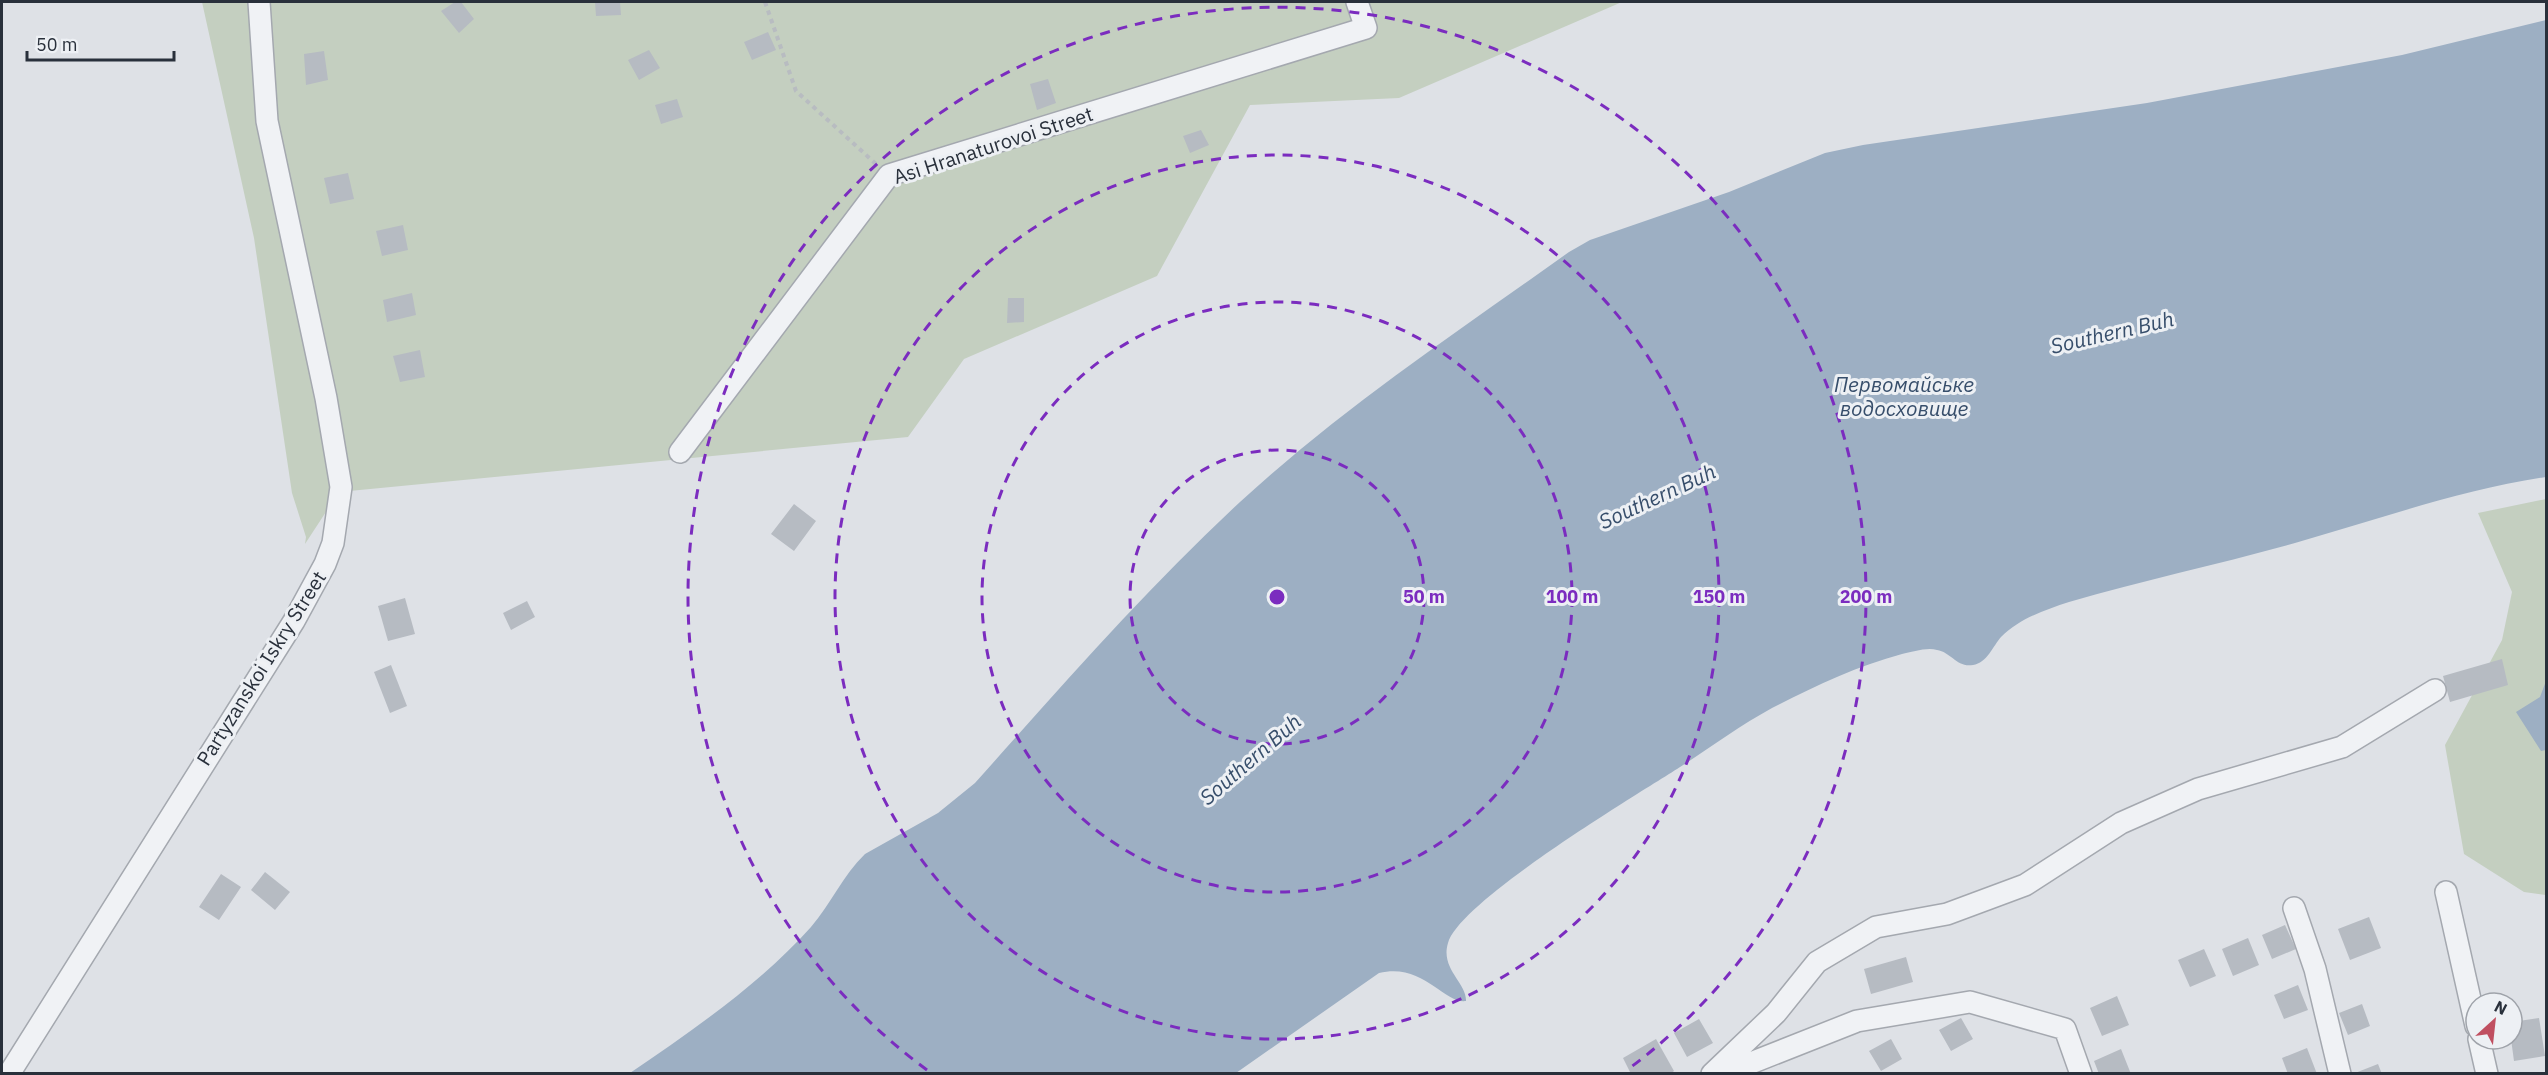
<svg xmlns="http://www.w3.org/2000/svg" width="2548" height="1075" font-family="'IBM Plex Sans',sans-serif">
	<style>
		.green { fill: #c4cfc0 }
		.water { fill: #9dafc3 }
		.building { fill: #b6bbc2 }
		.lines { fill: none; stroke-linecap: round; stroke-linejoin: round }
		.minor-casing { stroke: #a4a8af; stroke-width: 24 }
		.path { stroke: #b8bcc1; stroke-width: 4; stroke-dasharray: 4.5 4.5; stroke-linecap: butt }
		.minor { stroke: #f0f2f5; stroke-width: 21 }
		.ring { fill: none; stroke: #7b2cbf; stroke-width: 3; stroke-dasharray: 10 8 }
		.labels { text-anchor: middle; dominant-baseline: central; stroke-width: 6; stroke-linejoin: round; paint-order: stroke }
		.street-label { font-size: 20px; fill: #29303b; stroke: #edf0f4 }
		.water-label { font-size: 21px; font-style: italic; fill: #374e6b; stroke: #edf0f4 }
		.centre { fill: #7b2cbf; stroke: #edf0f4; stroke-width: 3 }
		.ring-label { font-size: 18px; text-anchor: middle; font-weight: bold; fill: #7b2cbf; stroke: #edf0f4; stroke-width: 6; stroke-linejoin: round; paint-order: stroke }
	</style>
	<rect width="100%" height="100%" fill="#dee1e6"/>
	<path class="green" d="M202,2H1622L1399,98L1250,105L1157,276L964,359L908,437L339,492L305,544L306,537L292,493L254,238Z
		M2546,499V895L2524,892L2464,854L2445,745L2502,640L2512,592L2478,513Z"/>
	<path class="water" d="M2546,20V477C2460,490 2379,519 2295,543C2220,564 2144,580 2069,602C2045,610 2020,618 2001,637C1993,646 1987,663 1973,665C1957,668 1951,652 1937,650C1927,647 1912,652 1902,654C1857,666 1813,687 1772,708C1739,726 1708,749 1677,769C1633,797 1460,901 1448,943C1440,969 1467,983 1466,1001C1444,1004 1423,962 1379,973L1236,1073H630C693,1030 760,984 811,927C831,904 843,875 865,854L938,813L975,783C1061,687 1146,589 1240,502C1342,408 1457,332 1569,252L1590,240L1729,192L1825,153L1863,145L2147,103L2402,55Z
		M2546,681V750L2541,751L2516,712L2540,697Z"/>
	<path class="building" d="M455,2H461L474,19L459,33L441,11Z
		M595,2H620L621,15L596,16Z
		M768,32L776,50L752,60L744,42Z
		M649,50L660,68L639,80L628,60Z
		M324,51L328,80L306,85L304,54Z
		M1048,79L1056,103L1037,110L1030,84Z
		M677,99L683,117L661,124L655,105Z
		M1201,130L1209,145L1190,153L1183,136Z
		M348,173L354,199L330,204L324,178Z
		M403,225L408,250L382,256L376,231Z
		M412,293L416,315L387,322L383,300Z
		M1008,298H1024V322L1007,323Z
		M420,350L425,377L400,382L393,356Z
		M794,504L816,521L794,551L771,534Z
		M405,598L415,634L388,641L378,606Z
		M527,601L535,617L511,630L503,613Z
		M2502,659L2508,685L2450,702L2443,676Z
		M391,665L407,706L390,713L374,672Z
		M265,872L290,892L275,910L251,890Z
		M221,874L241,887L219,920L199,907Z
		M2369,917L2381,948L2350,960L2338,929Z
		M2285,925L2296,949L2272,959L2262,935Z
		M2248,938L2259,965L2233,976L2222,949Z
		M2204,949L2216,976L2190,987L2178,960Z
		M1906,957L1913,982L1871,994L1864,969Z
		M2298,985L2308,1010L2284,1019L2274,995Z
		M2117,996L2129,1025L2102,1036L2090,1008Z
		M2362,1004L2370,1026L2348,1035L2339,1013Z
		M1961,1018L1973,1039L1951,1051L1939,1030Z
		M2539,1018L2545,1056L2514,1061L2511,1039L2512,1022Z
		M1699,1019L1713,1043L1687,1057L1674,1033Z
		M1656,1039L1674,1071L1670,1074H1631L1623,1058Z
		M1891,1039L1902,1059L1881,1071L1869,1051Z
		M2307,1048L2317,1074H2288L2282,1058Z
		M2121,1049L2131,1074H2099L2094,1061Z
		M2378,1064L2382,1074H2355V1073Z"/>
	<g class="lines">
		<defs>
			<path id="minor" d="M680,452L889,175L1366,28L1357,2
				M2446,892L2476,1026
				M2294,908L2315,969L2340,1074
				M2479,1039L2487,1074
				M9,1074L294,621L325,564L333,543L341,487L326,398L267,121L259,2
				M1712,1074L1776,1013L1817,962L1876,927L1947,914L2025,885L2121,823L2198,789L2342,747L2435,690
				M1723,1074L1857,1021L1970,1002L2065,1029L2081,1074"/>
		</defs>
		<use href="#minor" class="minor-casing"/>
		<path class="path" d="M765,2L796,91L876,164"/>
		<use href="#minor" class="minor"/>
	</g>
	<g class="ring">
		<circle cx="1277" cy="597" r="147"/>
		<circle cx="1277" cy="597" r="295"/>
		<circle cx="1277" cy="597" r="442"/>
		<path d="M927 1070A589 589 0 1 1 1627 1070"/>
	</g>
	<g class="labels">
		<g class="street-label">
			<text transform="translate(993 145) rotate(-18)">Asi Hranaturovoi Street</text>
			<text transform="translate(261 668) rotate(-58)">Partyzanskoi Iskry Street</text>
		</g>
		<g class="water-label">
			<text transform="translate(2112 332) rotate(-13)">Southern Buh</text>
			<text x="1904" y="384">Первомайське<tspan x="1904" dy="24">водосховище</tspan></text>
			<text transform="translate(1657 496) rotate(-25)">Southern Buh</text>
			<text transform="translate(1250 759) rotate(-41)">Southern Buh</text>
		</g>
	</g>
	<circle cx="1277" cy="597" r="9" class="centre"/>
	<g class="ring-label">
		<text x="1424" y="603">50 m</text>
		<text x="1572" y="603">100 m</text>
		<text x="1719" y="603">150 m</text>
		<text x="1866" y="603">200 m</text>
	</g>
	<rect width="2548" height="1075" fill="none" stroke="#29303b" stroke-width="6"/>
	<g transform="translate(2494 1021) rotate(27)"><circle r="28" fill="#edf0f4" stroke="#9fa3aa" stroke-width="1.5"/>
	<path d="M0-4.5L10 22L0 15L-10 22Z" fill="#c04f60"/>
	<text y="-9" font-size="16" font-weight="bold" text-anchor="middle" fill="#29303b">N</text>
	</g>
	<path d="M27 51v9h147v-9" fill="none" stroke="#29303b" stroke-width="3"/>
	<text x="36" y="51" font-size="18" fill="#29303b" stroke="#edf0f4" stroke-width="4.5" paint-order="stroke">50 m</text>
</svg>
